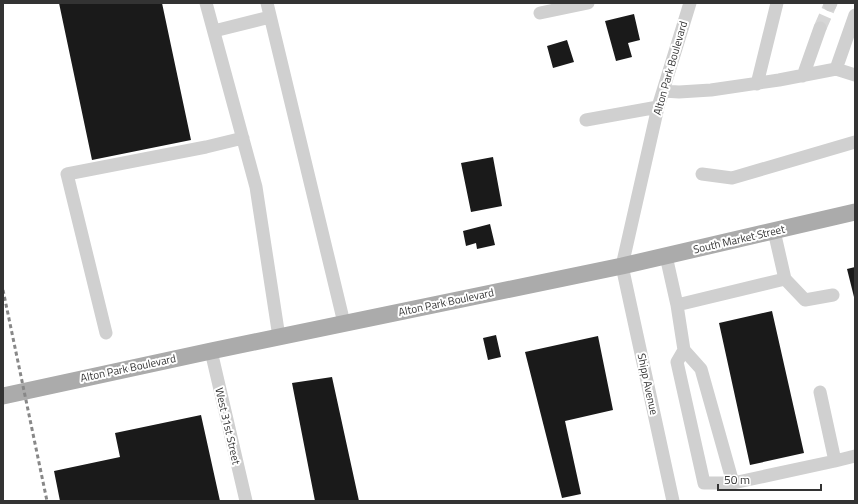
<svg xmlns="http://www.w3.org/2000/svg" width="858" height="504" font-family="'Titillium Web',sans-serif">
	<style>
		.building { fill: #1a1a1a }
		.lines { fill: none; stroke-linecap: round; stroke-linejoin: round }
		.minor-tunnel { stroke: #d6d6d6; stroke-width: 13; stroke-dasharray: 13 6; stroke-linecap: butt }
		.minor { stroke: #d0d0d0; stroke-width: 13 }
		.major { stroke: #ababab; stroke-width: 17 }
		.rail { stroke: #888; stroke-width: 3; stroke-dasharray: 4 3; stroke-linecap: butt }
		.labels { text-anchor: middle; dominant-baseline: central; stroke-width: 4; stroke-linejoin: round; paint-order: stroke }
		.street-label { font-size: 11px; fill: #333; stroke: #fff }
	</style>
	<rect width="100%" height="100%" fill="#fff"/>
	<path class="building" d="M59,3H162L191,140L92,160Z
		M634,14L640,40L628,43L632,57L616,61L605,21Z
		M567,40L574,62L553,68L547,46Z
		M493,157L502,206L471,212L461,163Z
		M490,224L495,245L477,249L476,243L466,246L463,231Z
		M855,267V297H854L847,269Z
		M772,311L804,453L750,465L719,323Z
		M496,335L501,357L488,360L483,338Z
		M598,336L613,410L565,421L581,494L562,498L525,352Z
		M332,377L359,501H315L292,383Z
		M201,415L220,501H60L54,471L120,457L115,433Z"/>
	<g class="lines">
		<path class="minor-tunnel" d="M820,28L830,5"/>
		<path class="minor" d="M206,3L256,187L279,337
			M267,3L344,323
			M830,5L831,3
			M540,13L588,3
			M214,31L270,17
			M836,69L855,15
			M803,76L820,28
			M757,84L777,3
			M663,91L679,92L711,90L779,80L836,69L855,75
			M586,120L658,107
			M702,174L732,178L855,142
			M666,256L677,305L785,279L774,231
			M785,279L805,300L833,295
			M677,305L684,350L701,369L733,483L835,461L820,392
			M106,333L67,174L206,147L243,138
			M684,350L677,362L704,483H733
			M211,351L246,501
			M835,461L855,456
			M673,501L622,266L658,107L690,3"/>
		<path class="major" d="M3,396L211,351L622,266L855,212"/>
		<path class="rail" d="M3,290L47,501"/>
	</g>
	<g class="labels">
		<g class="street-label">
			<text transform="translate(670 68) rotate(-74)">Alton Park Boulevard</text>
			<text transform="translate(739 239) rotate(-13)">South Market Street</text>
			<text transform="translate(446 302) rotate(-12)">Alton Park Boulevard</text>
			<text transform="translate(128 368) rotate(-12)">Alton Park Boulevard</text>
			<text transform="translate(648 384) rotate(78)">Shipp Avenue</text>
			<text transform="translate(228 426) rotate(77)">West 31st Street</text>
		</g>
	</g>
	<rect width="858" height="504" fill="none" stroke="#333333" stroke-width="8"/>
	<path d="M718 484v6h103v-6" fill="none" stroke="#333333" stroke-width="2"/>
	<text x="724" y="484" font-size="12" fill="#333333" stroke="#ffffff" stroke-width="3" paint-order="stroke">50 m</text>
</svg>
